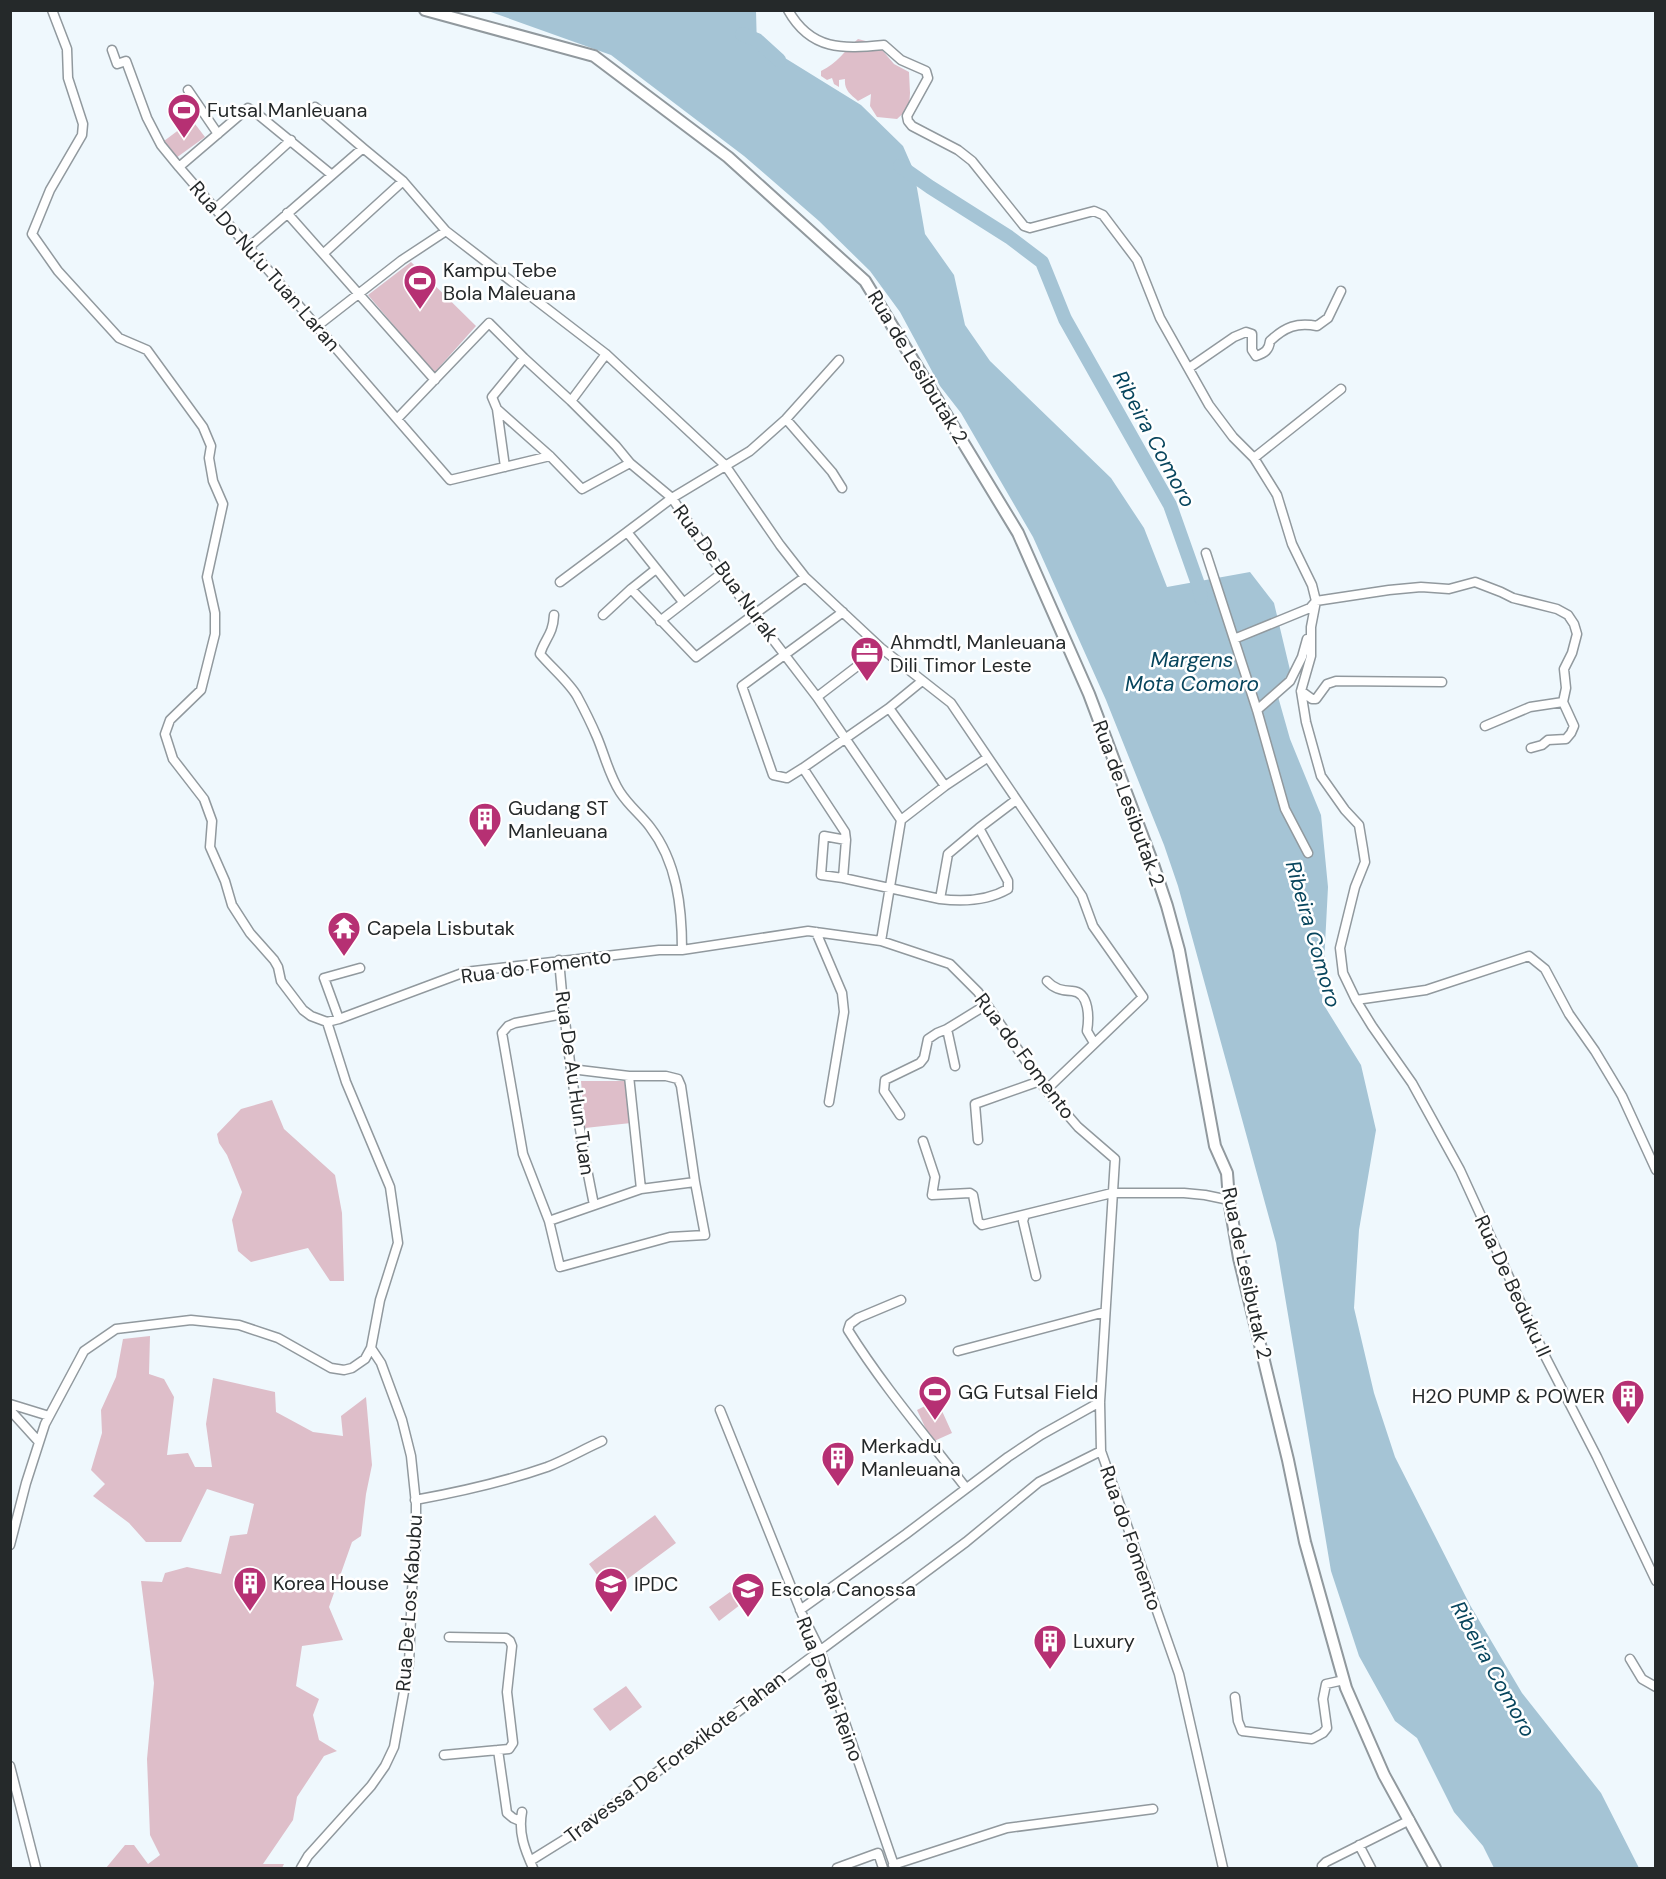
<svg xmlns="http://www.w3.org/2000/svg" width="1666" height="1879" font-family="'DM Sans',sans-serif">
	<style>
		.green { fill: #debec9 }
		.water { fill: #a5c4d5 }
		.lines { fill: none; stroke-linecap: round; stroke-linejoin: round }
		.river { stroke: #a5c4d5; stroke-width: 14 }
		.minor-casing { stroke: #91999e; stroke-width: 11 }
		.major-casing { stroke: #91999e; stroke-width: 14 }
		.minor { stroke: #fff; stroke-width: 8 }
		.major { stroke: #fff; stroke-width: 10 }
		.labels { text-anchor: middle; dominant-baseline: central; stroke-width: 5; stroke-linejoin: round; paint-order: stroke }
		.poi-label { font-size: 20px; fill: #25292a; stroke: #fff; text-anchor: start }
		.street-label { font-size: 20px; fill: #25292a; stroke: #fff }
		.water-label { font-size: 21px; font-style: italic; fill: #07455d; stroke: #fff }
	</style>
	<rect width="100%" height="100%" fill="#eff8fd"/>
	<path class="green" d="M858,39L877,44L894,64L909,72L910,93L909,108L897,119L877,117L870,106L871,94L858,101C850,94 844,90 845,79L839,80V87L834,84L832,78L827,80L821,76V71C838,63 844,51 858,39Z
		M192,120L205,137L176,158L164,141Z
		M411,262L476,326L434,373L368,295Z
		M581,1081H626L631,1123L585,1128Z
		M272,1100L284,1129L335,1175L342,1213L344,1281H330L308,1248L251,1262L238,1251L232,1220L242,1192L227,1155L219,1143L217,1134L241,1109Z
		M150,1336L149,1374L164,1379L174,1397L167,1455L188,1453L195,1467H212L206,1424L213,1378L275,1392L276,1412L313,1432L343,1436L341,1416L366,1397L372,1465L366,1494L361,1536L352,1542L329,1607L343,1640L302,1646L296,1686L319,1699L313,1715L319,1740L337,1751L324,1756L297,1797L293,1820L263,1864H284L282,1868H106L125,1845H134L148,1864L160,1855L150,1835L147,1759L154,1683L141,1581L162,1582L165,1573L187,1567L221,1574L230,1536L247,1534L254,1504L207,1489L181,1542H146L129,1523L93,1496L105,1484L91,1470L102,1433L101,1410L116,1377L123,1339Z
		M937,1400L952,1433L932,1442L917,1410Z
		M655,1515L676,1543L610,1592L589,1564Z
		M730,1592L740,1605L719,1621L709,1607Z
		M626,1686L642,1707L610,1731L593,1709Z"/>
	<path class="water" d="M488,11H756L757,48L772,50L861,105L903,146L914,171L925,234L954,275L965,325L990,361L1111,478L1144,528L1167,587L1250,572L1274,603L1290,670L1277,693L1290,739L1321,815L1328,887L1322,1002L1361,1065L1376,1130L1359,1230L1354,1308L1374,1393L1395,1457L1470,1605L1522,1693L1601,1793L1639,1868H1494L1483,1846L1454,1812L1417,1738L1395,1721L1359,1656L1331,1571L1276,1243L1178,886L1164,845L1106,700L1033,537L961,413L940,386L900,312L870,271L819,221L744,156L611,55Z"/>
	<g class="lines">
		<path class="river" d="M742,34L757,40L779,60
			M900,166L930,187L1009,237L1042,262L1065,319L1170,505L1199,587L1201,598"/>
		<defs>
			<path id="minor" d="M52,10L67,49L68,78L83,124L82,135L50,190L32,234L58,271L119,338L147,350L203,427L211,446L209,458L213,481L223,504L207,577L215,613V634L201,690L170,720L165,734L173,759L204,799L212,821L210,847L225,881L232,905L250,933L274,960L278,967L281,981L303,1010L311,1016L327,1022
				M788,10C811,51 843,49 884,45L901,60L926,71L928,78L907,116L908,121L912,126L958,150L972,161L1024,226L1030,228L1094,211L1103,215L1137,260L1160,318L1209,405L1233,437L1254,458L1277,495L1292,544L1312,585L1316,601L1311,627V656L1301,691L1306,722L1321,776L1345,810L1359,825L1363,849L1365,862L1355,887L1340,948L1343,973L1356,1000L1372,1026L1412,1083L1460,1170L1546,1358L1597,1457L1656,1581
				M112,50L117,64L126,61L147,118L161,145L179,167
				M188,90L218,134
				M315,107L363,148
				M332,175L255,112L248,108L179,167L397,419L489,323L524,358L571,401L616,446L630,463L672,498L722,573L817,697L901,820L881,941
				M215,209L291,140
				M287,213L435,380
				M248,248L363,148L403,181L446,231L606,354L725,465L780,545L805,577L881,648L951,703L1082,896L1093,926L1143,997L1046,1090
				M324,253L403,181
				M316,327L402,260L446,231
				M524,358L492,397L497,409L550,456L582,489L630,463
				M1189,368L1234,337L1246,332L1252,334V350L1256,356C1265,353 1269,350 1270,341C1285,327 1297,322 1317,326L1328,318L1341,291
				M571,401L606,354
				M497,409L505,467
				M397,419L450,480L550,456
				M786,419L832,472L842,488
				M1254,458L1341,389
				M1206,553L1257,710L1285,809L1308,853
				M656,569L631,589L696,657L805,577
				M560,582L627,532
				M683,602L627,532L672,498L750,451L786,419L839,360
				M554,615C553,635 545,638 540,654C551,667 569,682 577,696C584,709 591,723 597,737C605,756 609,775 620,792C629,806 641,815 650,827C677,862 682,907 682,950
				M603,615L631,589
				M660,621L722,573
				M1234,639L1310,608L1316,601L1389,590L1421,587L1449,589L1475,582L1501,592L1513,598L1557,609L1568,615L1574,624L1577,634L1572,653L1564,669L1566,688L1563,702L1530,707L1485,726
				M922,681L889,708L803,768L845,832L846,840L843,878L940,899L948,854L979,828L1016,800
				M1301,691L1312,699H1316L1327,684L1336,681L1442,682
				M817,697L881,648
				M889,708L945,786
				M1257,710L1290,681L1302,657L1307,639
				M1531,748L1542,745L1548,740L1566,739L1571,733L1574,726L1563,702
				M803,768L787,778L773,775L742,686L843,612
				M901,820L945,786L987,758
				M843,878L821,875L824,836L846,840
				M940,899C964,902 987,901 1008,889V881L979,828
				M816,932L842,993L844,1012L829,1102
				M559,960C566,1042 577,1124 594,1205
				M1047,981C1054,989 1062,991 1072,991C1090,992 1089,1019 1087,1031L1094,1043
				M1356,1000L1426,990L1529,956L1545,969L1569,1014L1595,1051L1622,1096L1656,1170
				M563,1014L515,1023L508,1026L502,1033L523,1154L549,1221L641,1189L695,1182L681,1086L678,1079L666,1076H629L571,1069
				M339,1019L324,978L360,968
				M327,1022L339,1019L465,972L659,950H682L808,931L881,941L950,964L978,992L1046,1090L1078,1127L1115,1159L1100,1402L1101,1451L1179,1674L1223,1868
				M955,1066L947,1029L986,1005
				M629,1076L641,1189
				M900,1115L884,1091L885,1080L920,1063L924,1058L928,1039L937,1033L947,1029
				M978,1140L975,1104L1040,1081
				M923,1141L935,1177L932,1195L970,1193L973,1195L978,1221L982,1225L1112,1193H1184L1205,1195L1229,1200
				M1025,1215L1023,1221L1036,1276
				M549,1221L560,1267L670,1237L705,1235L695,1182
				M901,1300L858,1318L850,1324L848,1330C883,1386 926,1436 966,1488
				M958,1351L1105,1312
				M10,1404L49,1416
				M10,1410L39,1442
				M720,1410L802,1614L820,1650L895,1868
				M415,1500C459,1492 504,1482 547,1467C565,1460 584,1449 602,1441
				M10,1545L26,1483L45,1424L84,1351L116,1329L191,1320L239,1325L278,1338L331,1368L344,1370L352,1368L365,1359L371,1348L380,1300L398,1243L390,1187L346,1082L327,1022
				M800,1610L906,1534L1008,1457L1041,1435L1100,1402
				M1630,1659L1642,1679L1656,1687
				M1235,1697L1238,1721L1242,1731L1312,1739L1323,1733L1327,1728L1323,1699L1326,1684L1344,1680
				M498,1750L507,1813L513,1818L520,1821
				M444,1755L509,1749L513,1743L507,1692L512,1646L510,1641L506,1638L449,1637
				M10,1766L36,1868
				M522,1812C518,1833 525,1850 533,1868
				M1359,1845L1371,1868
				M530,1861L575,1833L966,1542L1039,1482L1101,1451
				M893,1865L1007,1828L1153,1809
				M301,1868L308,1856L371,1786L385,1766L394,1747L409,1664L412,1590L416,1545V1504L411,1456L402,1420L381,1363L371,1348
				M837,1868L878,1853L883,1868
				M1323,1868L1322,1866L1326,1862L1410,1820"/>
			<path id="major" d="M425,10L594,56L728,157L865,281L1018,533L1089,694L1153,864L1167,906L1179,950L1215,1146L1227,1173L1229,1200L1239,1258L1288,1460L1305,1542L1346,1688L1384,1775L1435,1868"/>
		</defs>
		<use href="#minor" class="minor-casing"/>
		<use href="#major" class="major-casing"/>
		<use href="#minor" class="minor"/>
		<use href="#major" class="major"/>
	</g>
	<defs>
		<symbol id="stadium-pin" viewBox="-11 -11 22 30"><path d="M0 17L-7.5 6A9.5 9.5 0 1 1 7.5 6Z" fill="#b63073" stroke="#fff"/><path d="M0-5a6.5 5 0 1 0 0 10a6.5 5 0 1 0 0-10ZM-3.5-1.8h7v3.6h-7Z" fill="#fff"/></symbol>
		<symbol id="office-pin" viewBox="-11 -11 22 30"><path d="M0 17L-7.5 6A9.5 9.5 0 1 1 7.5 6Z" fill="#b63073" stroke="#fff"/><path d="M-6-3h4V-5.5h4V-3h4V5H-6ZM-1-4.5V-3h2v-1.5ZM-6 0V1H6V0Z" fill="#fff"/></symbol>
		<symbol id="building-pin" viewBox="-11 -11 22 30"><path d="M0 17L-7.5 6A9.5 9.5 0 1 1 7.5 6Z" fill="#b63073" stroke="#fff"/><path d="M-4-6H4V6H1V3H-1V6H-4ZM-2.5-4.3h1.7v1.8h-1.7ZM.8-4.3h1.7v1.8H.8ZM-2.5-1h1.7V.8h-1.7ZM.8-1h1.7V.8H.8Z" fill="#fff"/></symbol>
		<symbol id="temple-pin" viewBox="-11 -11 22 30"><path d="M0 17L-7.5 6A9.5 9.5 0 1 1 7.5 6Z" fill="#b63073" stroke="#fff"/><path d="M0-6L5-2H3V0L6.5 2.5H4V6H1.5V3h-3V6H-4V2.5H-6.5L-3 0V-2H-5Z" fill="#fff"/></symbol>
		<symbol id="university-pin" viewBox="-11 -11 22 30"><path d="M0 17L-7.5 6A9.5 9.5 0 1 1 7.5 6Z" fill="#b63073" stroke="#fff"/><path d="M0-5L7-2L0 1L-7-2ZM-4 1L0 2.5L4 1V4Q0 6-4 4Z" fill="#fff"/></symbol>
		<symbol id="school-pin" viewBox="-11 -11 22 30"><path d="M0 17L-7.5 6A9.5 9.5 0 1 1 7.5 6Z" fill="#b63073" stroke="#fff"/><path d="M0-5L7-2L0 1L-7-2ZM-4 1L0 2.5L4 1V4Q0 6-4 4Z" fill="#fff"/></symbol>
	</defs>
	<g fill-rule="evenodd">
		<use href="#stadium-pin" x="165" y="91" width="38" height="52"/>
		<use href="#stadium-pin" x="401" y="262" width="38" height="52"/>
		<use href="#office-pin" x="848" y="634" width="38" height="52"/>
		<use href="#building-pin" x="466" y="800" width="38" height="52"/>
		<use href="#temple-pin" x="325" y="909" width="38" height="52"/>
		<use href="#stadium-pin" x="916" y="1373" width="38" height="52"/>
		<use href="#building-pin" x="1609" y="1377" width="38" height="52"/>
		<use href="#building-pin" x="819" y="1439" width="38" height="52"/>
		<use href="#building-pin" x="231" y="1564" width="38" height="52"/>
		<use href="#university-pin" x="592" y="1565" width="38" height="52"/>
		<use href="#school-pin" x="729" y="1570" width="38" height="52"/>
		<use href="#building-pin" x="1031" y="1622" width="38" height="52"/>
	</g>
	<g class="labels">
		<g class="poi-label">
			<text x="207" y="110">Futsal Manleuana</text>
			<text x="443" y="270">Kampu Tebe<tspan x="443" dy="23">Bola Maleuana</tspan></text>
			<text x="890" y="642">Ahmdtl, Manleuana<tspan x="890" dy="23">Dili Timor Leste</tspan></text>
			<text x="508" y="808">Gudang ST<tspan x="508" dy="23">Manleuana</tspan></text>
			<text x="367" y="928">Capela Lisbutak</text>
			<text x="958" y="1392">GG Futsal Field</text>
			<text x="1605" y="1396" text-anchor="end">H2O PUMP &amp; POWER</text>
			<text x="861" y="1446">Merkadu<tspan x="861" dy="23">Manleuana</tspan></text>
			<text x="273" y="1583">Korea House</text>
			<text x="634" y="1584">IPDC</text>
			<text x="771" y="1589">Escola Canossa</text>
			<text x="1073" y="1641">Luxury</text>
		</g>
		<g class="street-label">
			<text transform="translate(265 266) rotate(49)">Rua Do Nu’u Tuan Laran</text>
			<text transform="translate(918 367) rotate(59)">Rua de Lesibutak 2</text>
			<text transform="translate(726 573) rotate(54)">Rua De Bua Nurak</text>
			<text transform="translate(1129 803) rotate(70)">Rua de Lesibutak 2</text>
			<text transform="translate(536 966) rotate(-8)">Rua do Fomento</text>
			<text transform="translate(1025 1056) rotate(53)">Rua do Fomento</text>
			<text transform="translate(575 1083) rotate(82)">Rua De Au Hun Tuan</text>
			<text transform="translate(1247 1273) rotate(78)">Rua de Lesibutak 2</text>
			<text transform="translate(1513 1286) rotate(65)">Rua De Beduku II</text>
			<text transform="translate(1131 1538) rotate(71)">Rua do Fomento</text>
			<text transform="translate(409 1603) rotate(-86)">Rua De Los Kabubu</text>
			<text transform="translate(830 1689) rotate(69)">Rua De Rai Reino</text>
			<text transform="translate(675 1757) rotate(-37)">Travessa De Forexikote Tahan</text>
		</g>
		<g class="water-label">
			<text transform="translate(1154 439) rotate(62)">Ribeira Comoro</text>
			<text x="1192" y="660">Margens<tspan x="1192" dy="24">Mota Comoro</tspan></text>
			<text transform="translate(1313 934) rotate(74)">Ribeira Comoro</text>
			<text transform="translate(1493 1669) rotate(61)">Ribeira Comoro</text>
		</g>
	</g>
	<rect width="1666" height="1879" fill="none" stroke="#25292a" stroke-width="24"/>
</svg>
